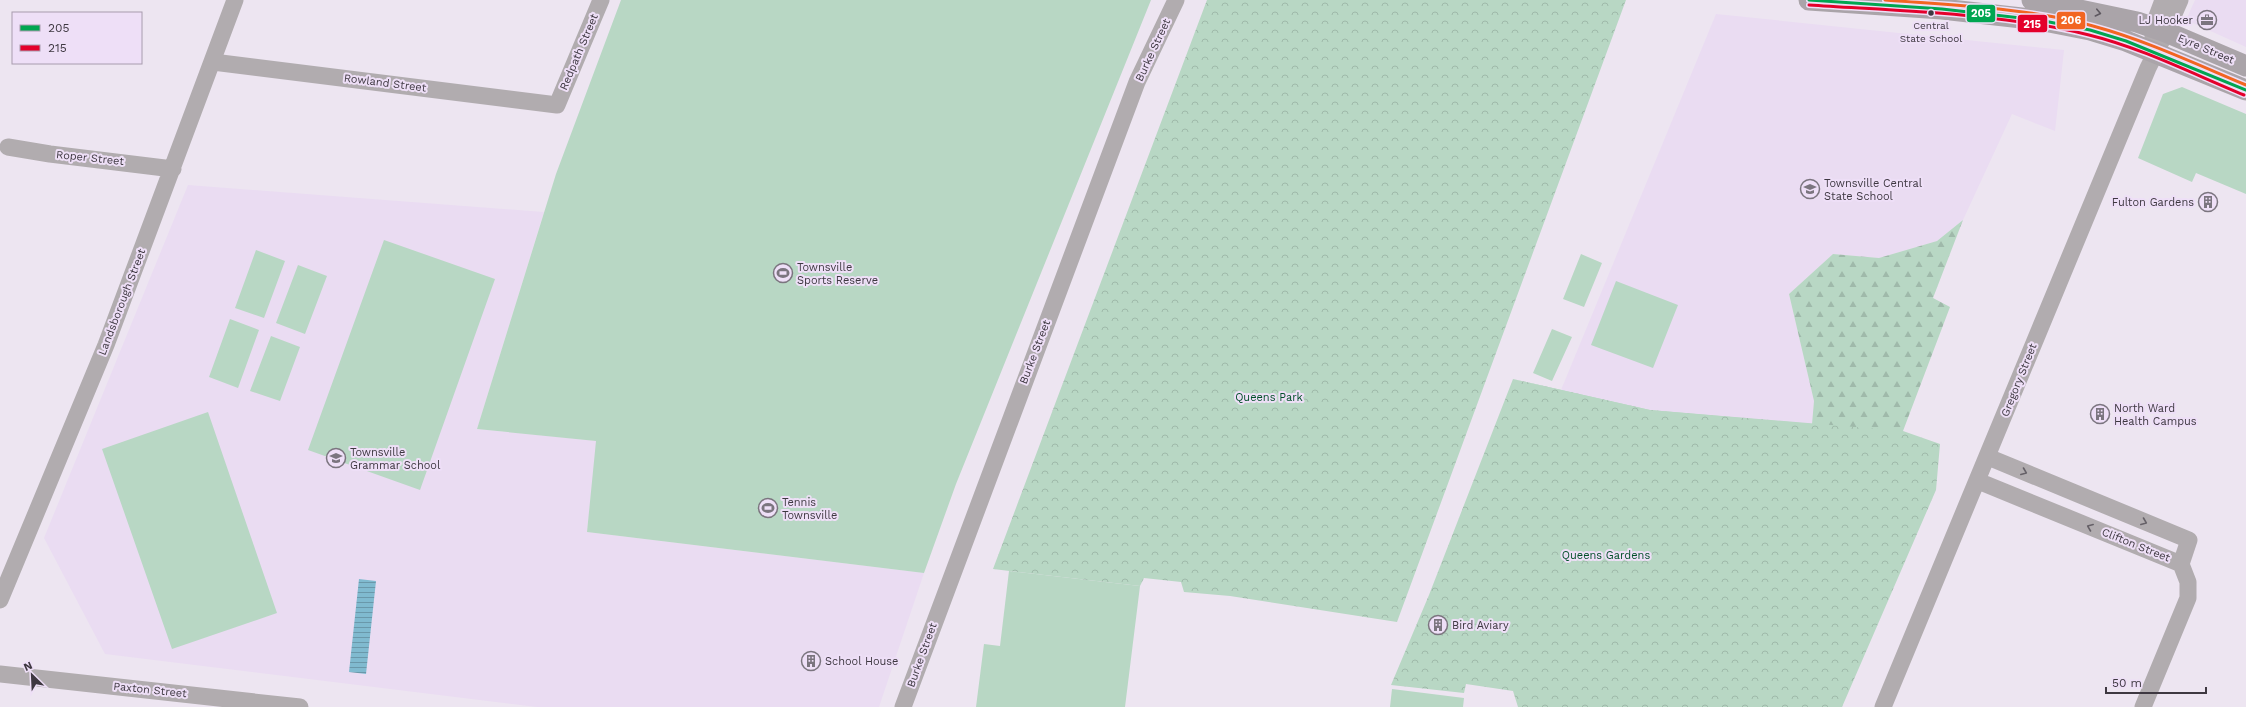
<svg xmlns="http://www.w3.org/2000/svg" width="2246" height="707" font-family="'Work Sans',sans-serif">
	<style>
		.built { fill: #eadcf2 }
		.grass { fill: #b8d7c4 }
		.forest { fill: url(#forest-firs) }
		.park { fill: url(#park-crowns) }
		.water { fill: url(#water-rules) }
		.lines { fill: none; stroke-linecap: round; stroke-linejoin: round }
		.minor { stroke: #b1acaf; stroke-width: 17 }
		.major { stroke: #aaa4a9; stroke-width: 21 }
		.bus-1-casing { stroke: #eedff7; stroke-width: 6 }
		.bus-2-casing { stroke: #eedff7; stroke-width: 6 }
		.bus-3-casing { stroke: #eedff7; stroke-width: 6 }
		.bus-1 { stroke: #00a651; stroke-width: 3 }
		.bus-2 { stroke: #e4002b; stroke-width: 3 }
		.bus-3 { stroke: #f26522; stroke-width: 3 }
		.oneway { stroke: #5e5860 }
		.oneway2 { stroke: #666168 }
		.bus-dot { fill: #3e3841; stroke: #eedff7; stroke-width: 1.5 }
		.labels { text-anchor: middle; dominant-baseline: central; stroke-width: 4; stroke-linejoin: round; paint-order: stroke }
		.bus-label { font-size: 10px; fill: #3e3841; stroke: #eedff7 }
		.poi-label { font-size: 11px; fill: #3e3841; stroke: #eedff7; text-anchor: start }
		.street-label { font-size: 11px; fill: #3e3841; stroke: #eedff7 }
		.park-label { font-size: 11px; fill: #004f28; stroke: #eedff7 }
		.line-badge { stroke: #eedff7; stroke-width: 1.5 }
		.badge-label { font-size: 11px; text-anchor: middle; font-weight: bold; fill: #fff }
	</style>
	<defs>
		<pattern id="forest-firs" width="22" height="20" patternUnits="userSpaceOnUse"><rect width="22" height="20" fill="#b8d7c4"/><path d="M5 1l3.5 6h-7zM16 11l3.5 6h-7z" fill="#9fb9aa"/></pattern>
		<pattern id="park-crowns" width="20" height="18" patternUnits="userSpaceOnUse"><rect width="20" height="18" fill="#b8d7c4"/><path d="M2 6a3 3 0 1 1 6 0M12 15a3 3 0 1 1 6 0" fill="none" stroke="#9fb9aa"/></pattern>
		<pattern id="water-rules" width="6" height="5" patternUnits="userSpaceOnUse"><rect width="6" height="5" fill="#80bacf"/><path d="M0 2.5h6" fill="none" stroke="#6a98aa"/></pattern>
	</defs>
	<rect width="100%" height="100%" fill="#ede5f1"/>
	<path class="built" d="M2195,0H2246V47L2186,20Z
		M1716,14L2064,50L2055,131L2012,114L1963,220L1937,241L1879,258L1833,254L1789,294L1814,401L1812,424L1650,410L1561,390Z
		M188,185L544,212L477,429L597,441L587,532L924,573L879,707H537L105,654L44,538Z"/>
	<path class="grass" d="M621,0H1151L956,484L924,573L587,532L596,441L477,429L556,174Z
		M2182,87L2246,114V194L2196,173L2192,182L2138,158L2163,94Z
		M384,240L495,279L420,490L308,450Z
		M256,250L285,261L264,318L235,308Z
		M1581,254L1602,263L1584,307L1563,299Z
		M298,265L327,276L305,334L276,323Z
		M1616,281L1678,305L1653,368L1591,345Z
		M230,319L259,330L238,388L209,377Z
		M1552,329L1572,337L1552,381L1533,373Z
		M271,336L300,347L280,401L250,391Z
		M208,412L277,613L172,649L102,449Z
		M1009,571L1140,586L1125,707H976L984,644L1000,646Z
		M1392,689L1464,698L1463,707H1390Z"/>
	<path class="forest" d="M1963,220L1933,298L1950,307L1903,431L1885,469L1513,379L1650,410L1812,424L1814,401L1789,294L1833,254L1879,258L1937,241Z"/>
	<path class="park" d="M1207,0H1626L1397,622L1230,596L1184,592L1181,582L1144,578L1140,586L993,569Z
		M1513,379L1650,410L1903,431L1940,444L1936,490L1842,707H1518L1513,691L1466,684L1464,693L1391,685L1429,595Z"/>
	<path class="water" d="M359,579L376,581L366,674L349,672Z"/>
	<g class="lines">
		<path class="minor" d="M2153,39V27L2163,0
			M213,62L557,105L601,0
			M8,147L50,154L173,169
			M1978,481L2181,564L2189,540L1988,457
			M0,600L106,345L235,0
			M0,674L300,707
			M903,707L1137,82L1176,0
			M1883,707L2148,68L2166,32L2180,0
			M2143,707L2188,598V582L2181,564"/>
		<path class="major" d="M1809,0L1942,9L2039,20L2090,30L2126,41L2246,90
			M2032,0L2137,22L2166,32L2246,66"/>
		<defs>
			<path id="bus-1" d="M1809,0L1942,9L2039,20L2090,30L2126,41L2246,90"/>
			<path id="bus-2" d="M1809,5C1899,11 2001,13 2089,35C2142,48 2193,74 2244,95"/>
			<path id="bus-3" d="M1885,0C1950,5 2030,8 2093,26C2145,40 2196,64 2246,85"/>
		</defs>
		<use href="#bus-1" class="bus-1-casing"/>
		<use href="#bus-2" class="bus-2-casing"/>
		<use href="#bus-3" class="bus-3-casing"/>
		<use href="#bus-1" class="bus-1"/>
		<use href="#bus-2" class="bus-2"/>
		<use href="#bus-3" class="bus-3"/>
	</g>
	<defs><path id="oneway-chevron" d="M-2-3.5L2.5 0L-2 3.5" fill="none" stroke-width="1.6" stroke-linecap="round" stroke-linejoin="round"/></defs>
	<use class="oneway" href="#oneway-chevron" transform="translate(2098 13) rotate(13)"/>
	<g class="oneway2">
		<use href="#oneway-chevron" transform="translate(2024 472) rotate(22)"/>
		<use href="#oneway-chevron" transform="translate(2144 522) rotate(22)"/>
		<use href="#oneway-chevron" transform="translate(2090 527) rotate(-158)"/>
	</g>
	<defs>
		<symbol id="office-ring" viewBox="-11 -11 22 22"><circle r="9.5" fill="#eedff7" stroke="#7b757f" stroke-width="1.5"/><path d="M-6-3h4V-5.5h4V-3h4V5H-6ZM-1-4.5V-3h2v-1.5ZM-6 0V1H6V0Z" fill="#7b757f"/></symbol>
		<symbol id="school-ring" viewBox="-11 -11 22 22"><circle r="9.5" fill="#eedff7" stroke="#7b757f" stroke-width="1.5"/><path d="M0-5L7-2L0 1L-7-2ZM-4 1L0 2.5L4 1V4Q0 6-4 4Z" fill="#7b757f"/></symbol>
		<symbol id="building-ring" viewBox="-11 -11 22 22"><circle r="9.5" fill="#eedff7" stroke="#7b757f" stroke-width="1.5"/><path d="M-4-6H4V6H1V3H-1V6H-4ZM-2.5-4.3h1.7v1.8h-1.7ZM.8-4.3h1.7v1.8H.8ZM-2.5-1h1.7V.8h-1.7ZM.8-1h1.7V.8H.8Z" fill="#7b757f"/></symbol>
		<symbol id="stadium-ring" viewBox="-11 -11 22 22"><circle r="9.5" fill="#eedff7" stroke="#7b757f" stroke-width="1.5"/><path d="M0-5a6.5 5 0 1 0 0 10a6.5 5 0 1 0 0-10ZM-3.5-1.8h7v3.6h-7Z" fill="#7b757f"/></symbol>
	</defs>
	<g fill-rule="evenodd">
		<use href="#office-ring" x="2196" y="9" width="22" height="22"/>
		<use href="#school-ring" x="1799" y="178" width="22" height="22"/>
		<use href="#building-ring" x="2197" y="191" width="22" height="22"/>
		<use href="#stadium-ring" x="772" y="262" width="22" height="22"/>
		<use href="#building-ring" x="2089" y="403" width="22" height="22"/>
		<use href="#school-ring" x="325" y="447" width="22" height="22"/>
		<use href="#stadium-ring" x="757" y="497" width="22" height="22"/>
		<use href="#building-ring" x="1427" y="614" width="22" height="22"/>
		<use href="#building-ring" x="800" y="650" width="22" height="22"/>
	</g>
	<circle class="bus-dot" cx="1931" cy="13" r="3.5"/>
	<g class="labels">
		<g class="bus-label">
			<text x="1931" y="25">Central<tspan x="1931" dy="13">State School</tspan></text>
		</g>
		<g class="poi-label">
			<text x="2193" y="20" text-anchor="end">LJ Hooker</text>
			<text x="1824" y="183">Townsville Central<tspan x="1824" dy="13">State School</tspan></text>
			<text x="2194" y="202" text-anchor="end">Fulton Gardens</text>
			<text x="797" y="267">Townsville<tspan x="797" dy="13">Sports Reserve</tspan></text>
			<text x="2114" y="408">North Ward<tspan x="2114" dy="13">Health Campus</tspan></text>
			<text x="350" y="452">Townsville<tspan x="350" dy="13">Grammar School</tspan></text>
			<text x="782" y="502">Tennis<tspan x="782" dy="13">Townsville</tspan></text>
			<text x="1452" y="625">Bird Aviary</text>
			<text x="825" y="661">School House</text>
		</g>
		<g class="street-label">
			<text transform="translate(2206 49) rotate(23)">Eyre Street</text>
			<text transform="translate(1153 50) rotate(-65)">Burke Street</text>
			<text transform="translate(579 52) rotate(-67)">Redpath Street</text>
			<text transform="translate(385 83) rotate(7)">Rowland Street</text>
			<text transform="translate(90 158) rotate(6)">Roper Street</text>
			<text transform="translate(122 302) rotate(-69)">Landsborough Street</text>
			<text transform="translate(1035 352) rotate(-69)">Burke Street</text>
			<text transform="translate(2019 380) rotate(-68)">Gregory Street</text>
			<text transform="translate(2136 545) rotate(22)">Clifton Street</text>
			<text transform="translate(922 655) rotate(-70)">Burke Street</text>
			<text transform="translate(150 690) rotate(6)">Paxton Street</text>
		</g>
		<g class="park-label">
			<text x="1269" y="397">Queens Park</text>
			<text x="1606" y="555">Queens Gardens</text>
		</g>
	</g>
	<g class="line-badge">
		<rect x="1966" y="4" width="30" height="19" rx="4" fill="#00a651"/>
		<rect x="2056" y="11" width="30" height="19" rx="4" fill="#f26522"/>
		<rect x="2017" y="14" width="31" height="19" rx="4" fill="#e4002b"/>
	</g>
	<g class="badge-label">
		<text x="1981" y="17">205</text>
		<text x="2071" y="24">206</text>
		<text x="2032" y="28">215</text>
	</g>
	<rect x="12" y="12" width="130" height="52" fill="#eedff7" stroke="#a89cae"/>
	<rect x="20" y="25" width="20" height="6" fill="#00a651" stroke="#a89cae"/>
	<text x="48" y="32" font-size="12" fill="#3e3841">205</text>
	<rect x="20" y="45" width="20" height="6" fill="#e4002b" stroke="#a89cae"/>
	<text x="48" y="52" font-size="12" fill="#3e3841">215</text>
	<g transform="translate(32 675) rotate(336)" stroke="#eedff7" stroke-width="3" paint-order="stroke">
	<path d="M0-3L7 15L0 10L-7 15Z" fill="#3e3841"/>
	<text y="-6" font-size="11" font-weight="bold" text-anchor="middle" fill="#3e3841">N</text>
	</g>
	<path d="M2106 687v6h100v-6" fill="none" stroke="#3e3841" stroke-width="2"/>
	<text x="2112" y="687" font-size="12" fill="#3e3841" stroke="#eedff7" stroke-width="3" paint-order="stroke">50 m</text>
</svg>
